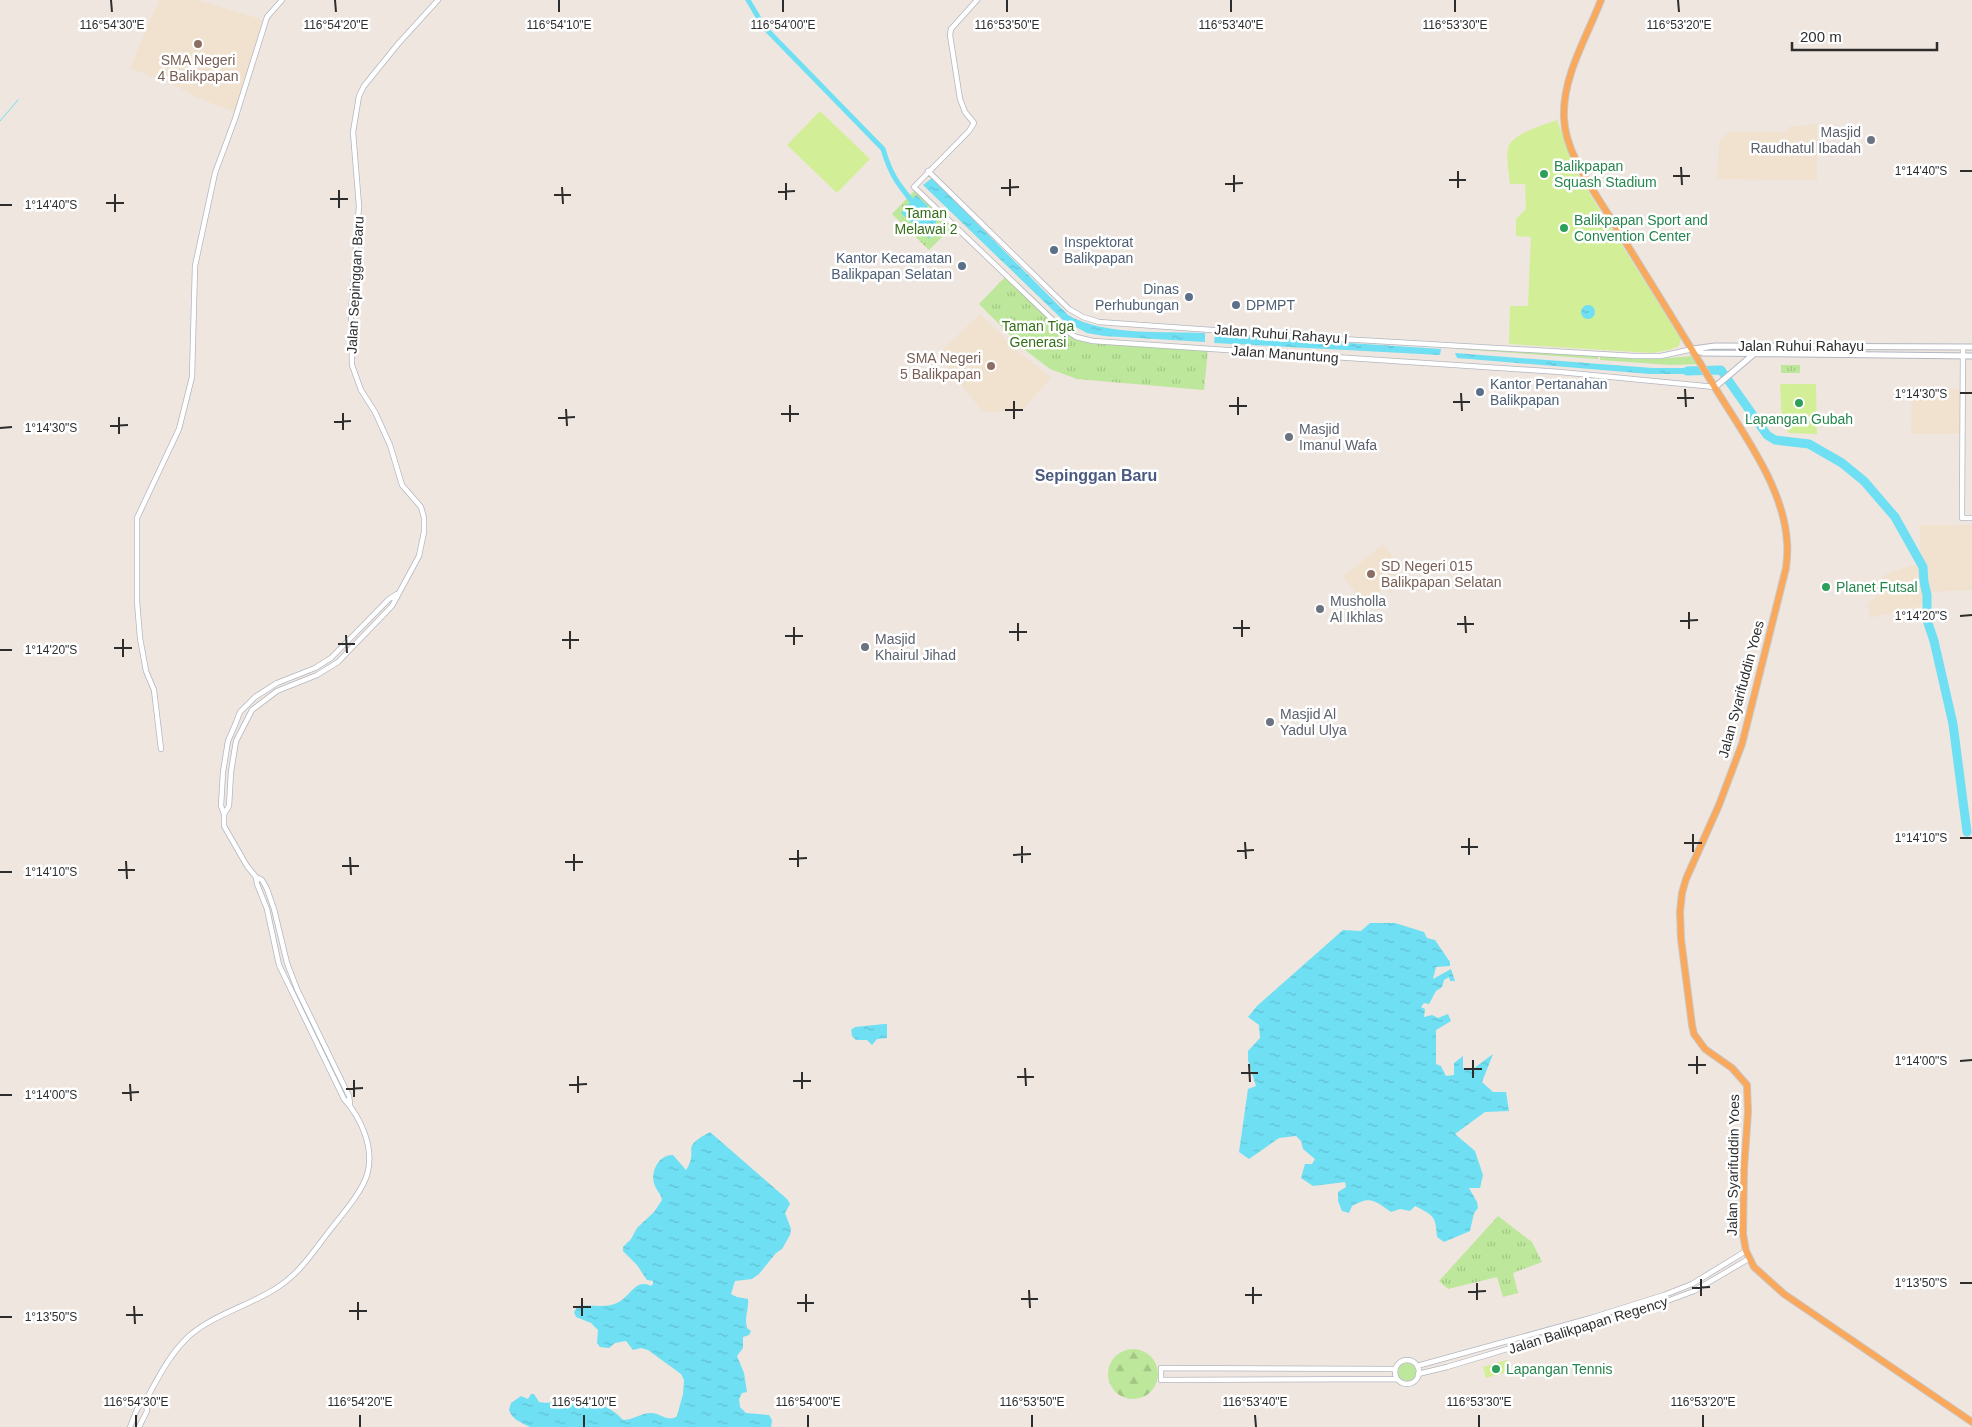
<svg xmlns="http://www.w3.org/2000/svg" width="1972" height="1427" font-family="Helvetica,sans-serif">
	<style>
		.education { fill: #f0e2ce }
		.grass { fill: #bde79a }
		.forest { fill: url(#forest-firs) }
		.park { fill: url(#park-tufts) }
		.pitch { fill: #d2ee96 }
		.water { fill: url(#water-ripples) }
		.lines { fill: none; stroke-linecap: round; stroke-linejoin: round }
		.stream { stroke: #6fdff3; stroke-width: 1 }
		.canal { stroke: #6fdff3; stroke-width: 5 }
		.river { stroke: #6fdff3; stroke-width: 9 }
		.tertiary-casing { stroke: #b3b7c1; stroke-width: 6 }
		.secondary-casing { stroke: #b3b7c1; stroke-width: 7 }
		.trunk-casing { stroke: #c8c8c8; stroke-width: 8 }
		.tertiary { stroke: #fff; stroke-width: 4.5 }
		.secondary { stroke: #fff; stroke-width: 5 }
		.trunk { stroke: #faa85c; stroke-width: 6 }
		.ticks { fill: none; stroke: #2d2d2d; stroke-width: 2 }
		.education-dot { fill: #8d6e63; stroke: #fff; stroke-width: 2 }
		.worship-dot { fill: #6b7280; stroke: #fff; stroke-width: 2 }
		.leisure-dot { fill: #2e9e5b; stroke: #fff; stroke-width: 2 }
		.service-dot { fill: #5c6f8a; stroke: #fff; stroke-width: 2 }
		.labels { text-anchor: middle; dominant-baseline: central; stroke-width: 5; stroke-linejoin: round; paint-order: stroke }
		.education-label { font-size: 14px; fill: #785e54; stroke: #fff }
		.worship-label { font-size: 14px; fill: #5b616d; stroke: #fff; text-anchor: start }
		.leisure-label { font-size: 14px; fill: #27864d; stroke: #fff; text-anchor: start }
		.park-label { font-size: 14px; fill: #346f18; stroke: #fff }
		.service-label { font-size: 14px; fill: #4e5e75; stroke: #fff; text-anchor: start }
		.street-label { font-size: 14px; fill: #2d2d2d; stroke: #fff }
		.quarter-label { font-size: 16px; font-weight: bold; fill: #4b5a80; stroke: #fff }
		.ticks-label { font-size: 12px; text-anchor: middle; fill: #2d2d2d; stroke: #fff; stroke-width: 5; stroke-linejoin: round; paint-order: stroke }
	</style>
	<defs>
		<pattern id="forest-firs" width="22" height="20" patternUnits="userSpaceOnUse" patternTransform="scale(1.25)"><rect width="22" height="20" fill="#bde79a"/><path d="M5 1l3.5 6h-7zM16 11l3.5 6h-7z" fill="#a3c685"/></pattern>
		<pattern id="park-tufts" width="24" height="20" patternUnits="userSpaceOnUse" patternTransform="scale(1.25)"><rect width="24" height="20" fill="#bde79a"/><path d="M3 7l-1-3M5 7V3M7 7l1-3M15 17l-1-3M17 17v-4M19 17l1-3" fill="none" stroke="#a3c685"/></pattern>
		<pattern id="water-ripples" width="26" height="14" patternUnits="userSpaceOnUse" patternTransform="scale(1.25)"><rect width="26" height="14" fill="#6fdff3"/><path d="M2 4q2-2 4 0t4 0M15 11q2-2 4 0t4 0" fill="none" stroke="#60c0d1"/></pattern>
	</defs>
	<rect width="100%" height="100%" fill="#efe6df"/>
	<path class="education" d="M159,0H198L263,20L235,112L195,97L178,87L130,68Z
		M1817,124V180L1717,179L1719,143L1728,132H1788V127Z
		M980,314L1019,352L1051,378L1021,411L983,412L937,355Z
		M1912,388L1961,389V434H1911Z
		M1920,525H1972V590L1928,592L1926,605L1870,618L1868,603L1875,598L1876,585L1886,574L1912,565L1920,566Z
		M1383,544L1400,565L1393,571L1402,582L1390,593L1385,587L1375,596L1377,599L1368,607L1343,577Z"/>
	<path class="grass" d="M1458,346L1598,354V359L1458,349Z
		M1600,355L1657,359L1693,356L1699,364L1671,365L1600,360Z
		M1398 1372a9 9 0 1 1 18 0a9 9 0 1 1-18 0Z"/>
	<path class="forest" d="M1108 1374a25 25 0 1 1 50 0a25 25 0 1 1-50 0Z"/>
	<path class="park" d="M917,188L955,224L929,250L892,214Z
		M1007,275L1064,329L1086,340L1208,349L1204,390L1077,379L1050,369L1025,350L979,304Z
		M1781,365H1800V373H1781Z
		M1498,1216L1532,1242L1542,1262L1513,1273L1518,1293L1503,1297L1497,1277L1448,1289L1439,1281Z"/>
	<path class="pitch" d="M820,111L870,159L837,193L787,145Z
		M1557,120L1578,175L1681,339L1679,346L1669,350L1652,353L1509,344L1510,306H1528L1531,237L1516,236V219L1526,209L1525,184H1510C1509,173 1506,159 1508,149C1510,134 1544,125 1557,120Z
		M1780,384H1816L1817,434L1789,433L1782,421Z
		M1507,1360L1510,1371L1486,1378L1483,1367Z"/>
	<path class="water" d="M932,178L1068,315C1104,336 1164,331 1205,333V342L1104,336L1087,333L1063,320L923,185Z
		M916,195L928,206L922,212L924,214L930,208L936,214V224L929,239L901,213Z
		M1581 312a7 7 0 1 1 14 0a7 7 0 1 1-14 0Z
		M1215,334L1441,349L1440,355L1214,343Z
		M1455,353L1653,368H1687L1686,374H1650L1457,358Z
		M1370,923H1395L1424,932L1427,938L1435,940L1450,962V966L1436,967L1433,979L1451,969L1455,981H1450L1449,977L1444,980L1442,987L1436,991L1429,1004L1424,1003L1421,1007L1425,1009L1424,1017L1432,1015L1438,1018L1448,1014L1451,1021L1436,1030V1064L1441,1066L1446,1076L1454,1075V1063L1463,1056V1068L1473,1069L1493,1054L1482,1082L1493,1092H1506L1509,1111L1485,1112L1455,1134L1475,1151L1483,1175L1480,1188H1469L1477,1202L1478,1208L1474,1213L1470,1231L1444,1242L1437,1237C1436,1216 1433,1215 1415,1206L1410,1211L1400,1209L1391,1212C1375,1201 1371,1195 1352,1206L1349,1213L1342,1211L1338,1201V1192L1346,1187L1345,1182L1313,1186L1301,1178L1305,1164H1312L1315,1159L1303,1149L1301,1141L1296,1136L1279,1138L1249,1159L1239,1152L1248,1089L1256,1086L1248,1060V1051L1260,1038L1259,1025L1248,1017L1257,1006L1343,930L1361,931Z
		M884,1024H887V1038L877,1039L872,1045L867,1040H856L852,1036L851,1030L855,1027Z
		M710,1132L787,1199L790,1204L785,1213L791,1229L790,1235L782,1249L776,1253L759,1274L752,1279L735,1281L731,1294L737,1297L748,1299C749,1310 744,1317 747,1328L751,1331L749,1335L743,1337V1348L737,1356L744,1373L747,1392L742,1393L739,1399L740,1407L746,1413L769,1415L772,1420L771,1427H530C520,1422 513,1420 509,1410L511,1403L521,1396L528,1399L531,1394H534L539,1402C547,1404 568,1401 579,1401L582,1397L587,1396C600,1405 613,1408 623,1420C633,1420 641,1413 651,1413C661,1413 668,1423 677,1416L683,1394L684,1380L681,1374L648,1350L641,1348L633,1350L626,1341L615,1343L609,1348L600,1347L597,1343L598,1330L591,1323L576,1317L574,1312L578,1306C592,1304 606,1309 619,1302C630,1296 636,1278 651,1286L653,1284V1281L647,1280L637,1265L623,1251V1247L631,1239L637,1228L654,1212L662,1200C661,1194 657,1191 655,1186C649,1173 659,1154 673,1155L686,1170C700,1148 678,1149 710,1132Z"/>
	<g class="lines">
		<path class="stream" d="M0,121L18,100"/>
		<path class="canal" d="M748,0L764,27L883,149C891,176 898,184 915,205"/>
		<path class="river" d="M1687,371L1721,370L1767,435L1775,440L1809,444L1842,463L1864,481L1895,517L1923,567L1924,582L1927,595V620L1934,641L1953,724L1967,832"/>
		<defs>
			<path id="tertiary" d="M977,0L951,29L950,35L960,99L965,112L974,123L969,131L914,187L1058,325L1076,337L1093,341L1560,372L1715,387
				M928,171L1069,309L1083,317L1099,322L1324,338L1634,356H1661L1693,349
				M1963,347L1962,518H1972
				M161,749L154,690L146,671L140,638L137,601V518L179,429L192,377L195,266L215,173L235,119L267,17L282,0
				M224,814L229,806L231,772L236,741L252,710L277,691L317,675L338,662L392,606L419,556L424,532V518L421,507L402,485L390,445L375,412L361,390L352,365L351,312L359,206L353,132L359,96L364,86L398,44L438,0
				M350,1104L349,1096L297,989L287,963L274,909L267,889L262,880L256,877L247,866L224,826V814L221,806L223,772L228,741L235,725L240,712L255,697L277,683L315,668L331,658L389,599L397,594
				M1395 1372a12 12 0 1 1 24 0a12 12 0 1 1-24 0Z
				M1417,1366L1591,1318L1664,1295L1692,1284L1746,1251
				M1395,1369L1161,1368V1380L1397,1379
				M1418,1374L1447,1367L1667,1301L1694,1291L1750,1258
				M130,1427C133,1421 135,1412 139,1406C142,1403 145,1402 147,1398C159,1376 170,1354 189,1336C213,1315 248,1306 275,1289C298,1275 311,1255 327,1234C339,1218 361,1194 367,1175C375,1148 361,1118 344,1099L279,965L267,909L257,884L256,877
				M139,1427L147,1411L146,1401"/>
			<path id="secondary" d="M1693,349L1703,353L1972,356
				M1693,349L1715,346L1972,347
				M1715,387L1755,353"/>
			<path id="trunk" d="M1601,0C1587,37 1562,77 1564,118C1565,154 1595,192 1613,222C1647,277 1681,331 1714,386C1742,432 1784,487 1787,542C1788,551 1787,560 1786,568L1742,744L1719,805L1686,879L1682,893L1680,912L1681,939L1692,1025L1694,1034L1705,1049L1732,1068L1747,1085L1748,1112L1744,1169L1743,1234L1746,1251L1754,1267L1784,1294L1972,1422"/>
		</defs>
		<use href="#tertiary" class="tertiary-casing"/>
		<use href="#secondary" class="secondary-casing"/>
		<use href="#trunk" class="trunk-casing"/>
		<use href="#tertiary" class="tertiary"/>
		<use href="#secondary" class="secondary"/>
		<use href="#trunk" class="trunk"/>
	</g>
	<path class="ticks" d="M111,0L112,12M335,0L336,12M559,0V12M783,0V12M1007,0V12M1231,0V12M1455,0V12M1678,0L1679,12M1681,167L1682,185M1458,171V188M1960,171H1972M1234,175V192M1673,176H1690M1010,179V196M1449,180H1466M786,183V200M1225,184L1243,183M562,187L563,204M1001,188L1019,187M339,190V208M778,192L795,191M115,194V212M554,195H571M330,199H348M106,203H124M0,205H12M1685,389L1686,407M1461,393L1462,411M1960,393H1972M1238,397V415M1677,398H1694M1014,401V419M1453,402H1470M790,405V422M1229,406H1247M566,409L567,426M1005,410H1023M343,413V430M781,414H799M119,417V434M558,418L575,417M334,422L351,421M110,426L128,425M0,428L12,427M1689,612V629M1465,616L1466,633M1960,616L1972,615M1242,620V637M1680,621L1698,620M1018,623V641M1457,624H1474M794,627V645M1233,628H1250M570,631V649M1009,632H1027M346,635L347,653M785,636H803M123,639V657M562,640H579M338,644H355M114,648H132M0,650H12M1693,834V852M1469,838V855M1960,838H1972M1245,842L1246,859M1684,843H1702M1022,846V863M1461,847H1478M798,850V867M1237,851L1254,850M574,854V871M1013,855L1031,854M350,857L351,875M789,859L807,858M126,861L127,879M565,862H583M342,866H359M118,870H135M0,872H12M1697,1056V1074M1473,1060V1078M1960,1061L1972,1060M1249,1064L1250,1082M1688,1065H1706M1025,1068L1026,1086M1464,1069H1482M802,1072V1089M1241,1073H1258M578,1076V1093M1017,1077H1034M354,1080V1097M793,1081H811M130,1084L131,1101M569,1085L587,1084M346,1089L363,1088M122,1093L139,1092M0,1095H12M1701,1279V1296M1477,1283V1300M1960,1283H1972M1253,1287V1304M1692,1288L1710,1287M1029,1290L1030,1308M1468,1292L1486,1291M806,1294V1312M1245,1295H1262M582,1298V1316M1021,1299H1038M358,1302V1320M797,1303H814M134,1306L135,1324M573,1307H591M349,1311H367M126,1315H143M0,1317H12M136,1415V1427M360,1415V1427M584,1415V1427M808,1415V1427M1032,1415V1427M1255,1415L1256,1427M1479,1415V1427M1703,1415V1427"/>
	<g class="education-dot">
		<circle cx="198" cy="44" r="5"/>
		<circle cx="991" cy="366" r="5"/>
		<circle cx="1371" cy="574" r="5"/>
	</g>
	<g class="worship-dot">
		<circle cx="1871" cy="140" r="5"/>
		<circle cx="1289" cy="437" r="5"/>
		<circle cx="1320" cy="609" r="5"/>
		<circle cx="865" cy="647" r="5"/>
		<circle cx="1270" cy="722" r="5"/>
	</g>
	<g class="leisure-dot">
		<circle cx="1544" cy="174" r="5"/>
		<circle cx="1564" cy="228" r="5"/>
		<circle cx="1799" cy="403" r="5"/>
		<circle cx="1826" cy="587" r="5"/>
		<circle cx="1496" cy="1369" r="5"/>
	</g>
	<g class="service-dot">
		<circle cx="1054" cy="250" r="5"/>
		<circle cx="962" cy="266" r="5"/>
		<circle cx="1189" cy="297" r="5"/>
		<circle cx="1236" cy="305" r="5"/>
		<circle cx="1480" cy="392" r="5"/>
	</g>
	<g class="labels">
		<g class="education-label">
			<text x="198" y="60">SMA Negeri<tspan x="198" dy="16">4 Balikpapan</tspan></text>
			<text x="981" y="358" text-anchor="end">SMA Negeri<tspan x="981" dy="16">5 Balikpapan</tspan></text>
			<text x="1381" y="566" text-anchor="start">SD Negeri 015<tspan x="1381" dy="16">Balikpapan Selatan</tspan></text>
		</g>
		<g class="worship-label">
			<text x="1861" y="132" text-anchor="end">Masjid<tspan x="1861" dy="16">Raudhatul Ibadah</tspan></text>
			<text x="1299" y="429">Masjid<tspan x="1299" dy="16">Imanul Wafa</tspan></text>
			<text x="1330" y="601">Musholla<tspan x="1330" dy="16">Al Ikhlas</tspan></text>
			<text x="875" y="639">Masjid<tspan x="875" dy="16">Khairul Jihad</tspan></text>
			<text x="1280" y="714">Masjid Al<tspan x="1280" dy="16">Yadul Ulya</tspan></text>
		</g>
		<g class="leisure-label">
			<text x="1554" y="166">Balikpapan<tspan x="1554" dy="16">Squash Stadium</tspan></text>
			<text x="1574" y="220">Balikpapan Sport and<tspan x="1574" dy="16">Convention Center</tspan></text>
			<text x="1799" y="419" text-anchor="middle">Lapangan Gubah</text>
			<text x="1836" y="587">Planet Futsal</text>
			<text x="1506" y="1369">Lapangan Tennis</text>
		</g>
		<g class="park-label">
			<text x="926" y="213">Taman<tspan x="926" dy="16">Melawai 2</tspan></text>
			<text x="1038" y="326">Taman Tiga<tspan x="1038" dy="16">Generasi</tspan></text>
		</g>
		<g class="service-label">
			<text x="1064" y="242">Inspektorat<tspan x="1064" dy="16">Balikpapan</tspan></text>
			<text x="952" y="258" text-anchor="end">Kantor Kecamatan<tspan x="952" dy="16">Balikpapan Selatan</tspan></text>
			<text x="1179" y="289" text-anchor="end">Dinas<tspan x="1179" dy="16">Perhubungan</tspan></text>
			<text x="1246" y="305">DPMPT</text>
			<text x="1490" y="384">Kantor Pertanahan<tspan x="1490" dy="16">Balikpapan</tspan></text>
		</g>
		<g class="street-label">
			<text transform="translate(355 285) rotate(-87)">Jalan Sepinggan Baru</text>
			<text transform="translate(1281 334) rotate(4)">Jalan Ruhui Rahayu I</text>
			<text x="1801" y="346">Jalan Ruhui Rahayu</text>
			<text transform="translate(1285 354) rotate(4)">Jalan Manuntung</text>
			<text transform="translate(1741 689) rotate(-75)">Jalan Syarifuddin Yoes</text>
			<text transform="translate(1733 1165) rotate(-89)">Jalan Syarifuddin Yoes</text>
			<text transform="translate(1588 1325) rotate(-17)">Jalan Balikpapan Regency</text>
		</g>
		<g class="quarter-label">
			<text x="1096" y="475">Sepinggan Baru</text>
		</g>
	</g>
	<g class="ticks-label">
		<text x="112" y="29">116°54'30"E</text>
		<text x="336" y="29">116°54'20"E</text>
		<text x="559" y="29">116°54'10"E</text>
		<text x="783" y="29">116°54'00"E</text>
		<text x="1007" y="29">116°53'50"E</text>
		<text x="1231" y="29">116°53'40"E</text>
		<text x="1455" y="29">116°53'30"E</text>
		<text x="1679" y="29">116°53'20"E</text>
		<text x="1921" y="175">1°14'40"S</text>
		<text x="51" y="209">1°14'40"S</text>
		<text x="1921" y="398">1°14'30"S</text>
		<text x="51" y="432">1°14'30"S</text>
		<text x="1921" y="620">1°14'20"S</text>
		<text x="51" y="654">1°14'20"S</text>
		<text x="1921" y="842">1°14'10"S</text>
		<text x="51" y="876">1°14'10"S</text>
		<text x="1921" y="1065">1°14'00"S</text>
		<text x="51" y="1099">1°14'00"S</text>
		<text x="1921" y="1287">1°13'50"S</text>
		<text x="51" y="1321">1°13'50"S</text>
		<text x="136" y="1406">116°54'30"E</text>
		<text x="360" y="1406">116°54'20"E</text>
		<text x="584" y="1406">116°54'10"E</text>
		<text x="808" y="1406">116°54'00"E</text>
		<text x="1032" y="1406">116°53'50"E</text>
		<text x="1255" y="1406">116°53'40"E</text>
		<text x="1479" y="1406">116°53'30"E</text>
		<text x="1703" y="1406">116°53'20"E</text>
	</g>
	<path d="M1792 42v8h145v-8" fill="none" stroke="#2d2d2d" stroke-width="2.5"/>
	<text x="1800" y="42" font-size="15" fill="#2d2d2d" stroke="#ffffff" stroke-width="4" paint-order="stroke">200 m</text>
</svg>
